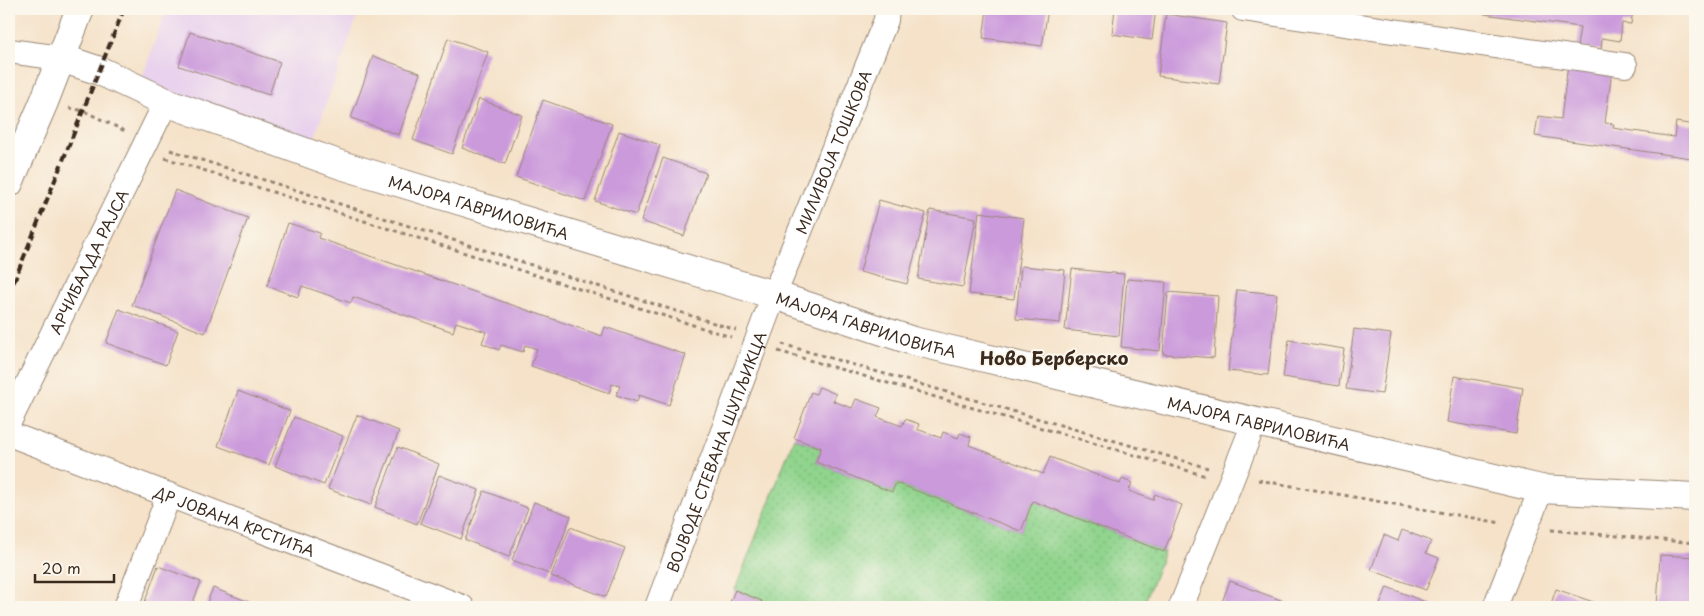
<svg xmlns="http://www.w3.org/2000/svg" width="1704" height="616" font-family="'Playpen Sans',sans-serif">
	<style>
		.built { fill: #e9d2ed }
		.grass { fill: url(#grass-dots); stroke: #667f56 }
		.building { fill: #cb9adb }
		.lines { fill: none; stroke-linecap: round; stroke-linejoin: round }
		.minor-casing { stroke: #988674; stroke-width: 26 }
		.tertiary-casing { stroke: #988674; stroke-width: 30 }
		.path { stroke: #988674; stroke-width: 3; stroke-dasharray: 4 4; stroke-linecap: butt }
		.minor { stroke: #fff; stroke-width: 24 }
		.tertiary { stroke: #fff; stroke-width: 28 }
		.rail { stroke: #3b2a1e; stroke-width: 4; stroke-dasharray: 8 4; stroke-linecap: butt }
		.labels { text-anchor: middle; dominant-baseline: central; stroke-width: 4; stroke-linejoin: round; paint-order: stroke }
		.street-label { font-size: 15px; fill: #3b2a1e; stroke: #fbf7ec }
		.quarter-label { font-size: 18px; font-weight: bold; fill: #3b2a1e; stroke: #fbf7ec }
	</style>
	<defs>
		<pattern id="grass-dots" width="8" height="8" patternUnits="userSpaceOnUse" patternTransform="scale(1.25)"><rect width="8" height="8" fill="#90d48d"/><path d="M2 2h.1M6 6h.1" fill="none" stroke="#7db679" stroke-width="1.8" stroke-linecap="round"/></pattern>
	</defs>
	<rect width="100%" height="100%" fill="#fbf7ec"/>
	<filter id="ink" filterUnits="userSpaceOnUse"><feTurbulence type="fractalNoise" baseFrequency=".02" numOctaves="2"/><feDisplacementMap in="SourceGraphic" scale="10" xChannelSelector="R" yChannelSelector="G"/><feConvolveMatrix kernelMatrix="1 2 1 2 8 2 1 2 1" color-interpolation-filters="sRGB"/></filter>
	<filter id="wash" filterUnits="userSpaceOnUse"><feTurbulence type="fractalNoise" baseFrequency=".0096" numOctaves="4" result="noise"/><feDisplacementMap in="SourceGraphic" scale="20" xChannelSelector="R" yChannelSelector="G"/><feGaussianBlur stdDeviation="1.12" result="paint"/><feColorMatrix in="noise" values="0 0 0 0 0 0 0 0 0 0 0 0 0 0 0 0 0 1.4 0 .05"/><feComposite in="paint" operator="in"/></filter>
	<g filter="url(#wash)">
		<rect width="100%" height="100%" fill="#f5e2c9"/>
		<path class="built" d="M166,9H360L313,142L141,81Z"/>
		<path class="grass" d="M794,438L821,448L816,462L892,492L896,483L1021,531L1033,501L1164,552L1143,607H760L762,600L735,590Z"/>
		<g id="blocks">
			<path class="building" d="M987,9H1048L1042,46L983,38Z
				M1115,9H1156L1152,40L1112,34Z
				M1477,9H1633L1631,24L1622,23L1620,41L1602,38L1601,50L1577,47L1580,27L1484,14V11Z
				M1166,14L1227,23L1219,84L1158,76Z
				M190,32L280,62L269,95L179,66Z
				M448,38L488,52L452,154L413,140Z
				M373,56L420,73L399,135L351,118Z
				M1568,64L1612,70L1605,123L1614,124L1613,128L1674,137L1676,122L1695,125L1691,158L1535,136L1538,116L1561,119Z
				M479,99L522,115L505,164L462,148Z
				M543,100L612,124L585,201L516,177Z
				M619,131L660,145L636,215L595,201Z
				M663,158L706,173L684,236L641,221Z
				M175,190L248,218L205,333L132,305Z
				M879,200L926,213L907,284L860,272Z
				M930,210L976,218L963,287L918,279Z
				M979,212L1024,218L1014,299L969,294Z
				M288,223L320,233L318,238L602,336L605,327L686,355L669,405L639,395L637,402L616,395L620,386L612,384L609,393L531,366L537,349L525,345L523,352L501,345L499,350L482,343L486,332L456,322L453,332L353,297L351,303L302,286L298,297L267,286Z
				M1021,266L1065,270L1060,323L1016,319Z
				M1072,269L1124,274L1119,336L1065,330Z
				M1127,279L1166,282L1160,351L1121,347Z
				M1237,290L1277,294L1268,375L1228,371Z
				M1168,292L1218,296L1214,358L1163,354Z
				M119,309L178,331L166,365L106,343Z
				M1354,329L1391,334L1382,394L1346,389Z
				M1289,340L1344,349L1339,386L1283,377Z
				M1454,376L1523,388L1516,434L1447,422Z
				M819,387L836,394L833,401L852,408L856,399L881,408L877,417L902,426L905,419L919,424L917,429L941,438L943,432L958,438L960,433L971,437L969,445L1043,474L1050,457L1120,484L1122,479L1132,483L1129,491L1153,500L1155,494L1182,505L1164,552L1033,501L1021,531L896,483L892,492L816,462L821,448L794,438L811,392L816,394Z
				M238,391L290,411L269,465L218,446Z
				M357,415L399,431L371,505L328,489Z
				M294,417L343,436L324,485L275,466Z
				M398,447L439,464L417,524L375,507Z
				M439,475L479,490L461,539L420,523Z
				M484,491L528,508L509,557L465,540Z
				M534,502L571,516L549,574L512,560Z
				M570,527L625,548L606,597L551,576Z
				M1402,530L1431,541L1426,553L1439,558L1426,590L1371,570L1384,535L1398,541Z
				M1660,555L1695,557V607H1657Z
				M158,566L201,582L191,607H143Z
				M1230,581L1286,602L1284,607H1220Z
				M1387,587L1438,607H1379Z
				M213,588L257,605L256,607H205Z
				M1556,589L1599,604L1598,607H1550Z
				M735,590L762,601L760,607H728Z"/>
		</g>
	</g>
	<g filter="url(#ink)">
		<use href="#blocks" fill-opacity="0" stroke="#988674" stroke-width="1"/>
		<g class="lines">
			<defs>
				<g id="minor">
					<path d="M1243,9L1625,65"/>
					<path d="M9,51L61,58"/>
					<path id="s1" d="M9,422L166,102"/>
					<path id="s2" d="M9,434L462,607"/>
					<path d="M126,607L169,495"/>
					<path id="s3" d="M657,607L774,295L886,20L887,9"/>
					<path d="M1181,607L1254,423"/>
					<path d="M1495,607L1541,489"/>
				</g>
				<g id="tertiary">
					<path id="s4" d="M61,58L100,71L166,102L341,165L774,295L913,341L1541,489L1695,497"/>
					<path d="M9,183L44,102L80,9"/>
				</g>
			</defs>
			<use href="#minor" class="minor-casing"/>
			<use href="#tertiary" class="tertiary-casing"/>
			<path class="path" d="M69,108L84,111L125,131
				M170,150L736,330
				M165,158L731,337
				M782,344L1208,468
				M778,351L1206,476
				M1258,480L1501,523
				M1551,530L1695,543"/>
			<use href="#minor" class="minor"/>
			<use href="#tertiary" class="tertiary"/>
			<path class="rail" d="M9,294L124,9"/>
		</g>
	</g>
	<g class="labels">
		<g class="street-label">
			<text stroke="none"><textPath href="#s3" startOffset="488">МИЛИВОЈА ТОШКОВА</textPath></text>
			<text stroke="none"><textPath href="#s4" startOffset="444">МАЈОРА ГАВРИЛОВИЋА</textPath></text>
			<text stroke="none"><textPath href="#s1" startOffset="179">АРЧИБАЛДА РАЈСА</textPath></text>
			<text stroke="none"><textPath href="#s4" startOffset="849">МАЈОРА ГАВРИЛОВИЋА</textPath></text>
			<text stroke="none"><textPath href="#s4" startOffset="1254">МАЈОРА ГАВРИЛОВИЋА</textPath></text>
			<text stroke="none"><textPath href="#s3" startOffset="166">ВОЈВОДЕ СТЕВАНА ШУПЉИКЦА</textPath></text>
			<text stroke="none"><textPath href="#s2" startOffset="242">ДР ЈОВАНА КРСТИЋА</textPath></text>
		</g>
		<g class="quarter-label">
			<text x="1054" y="357">Ново Берберско</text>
		</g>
	</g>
	<rect width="1704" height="616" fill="none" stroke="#fbf7ec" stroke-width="30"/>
	<path d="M35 574v8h79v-8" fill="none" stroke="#3b2a1e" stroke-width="2.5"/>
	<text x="42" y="574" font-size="15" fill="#3b2a1e" stroke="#fbf7ec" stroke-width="4" paint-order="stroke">20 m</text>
</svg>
